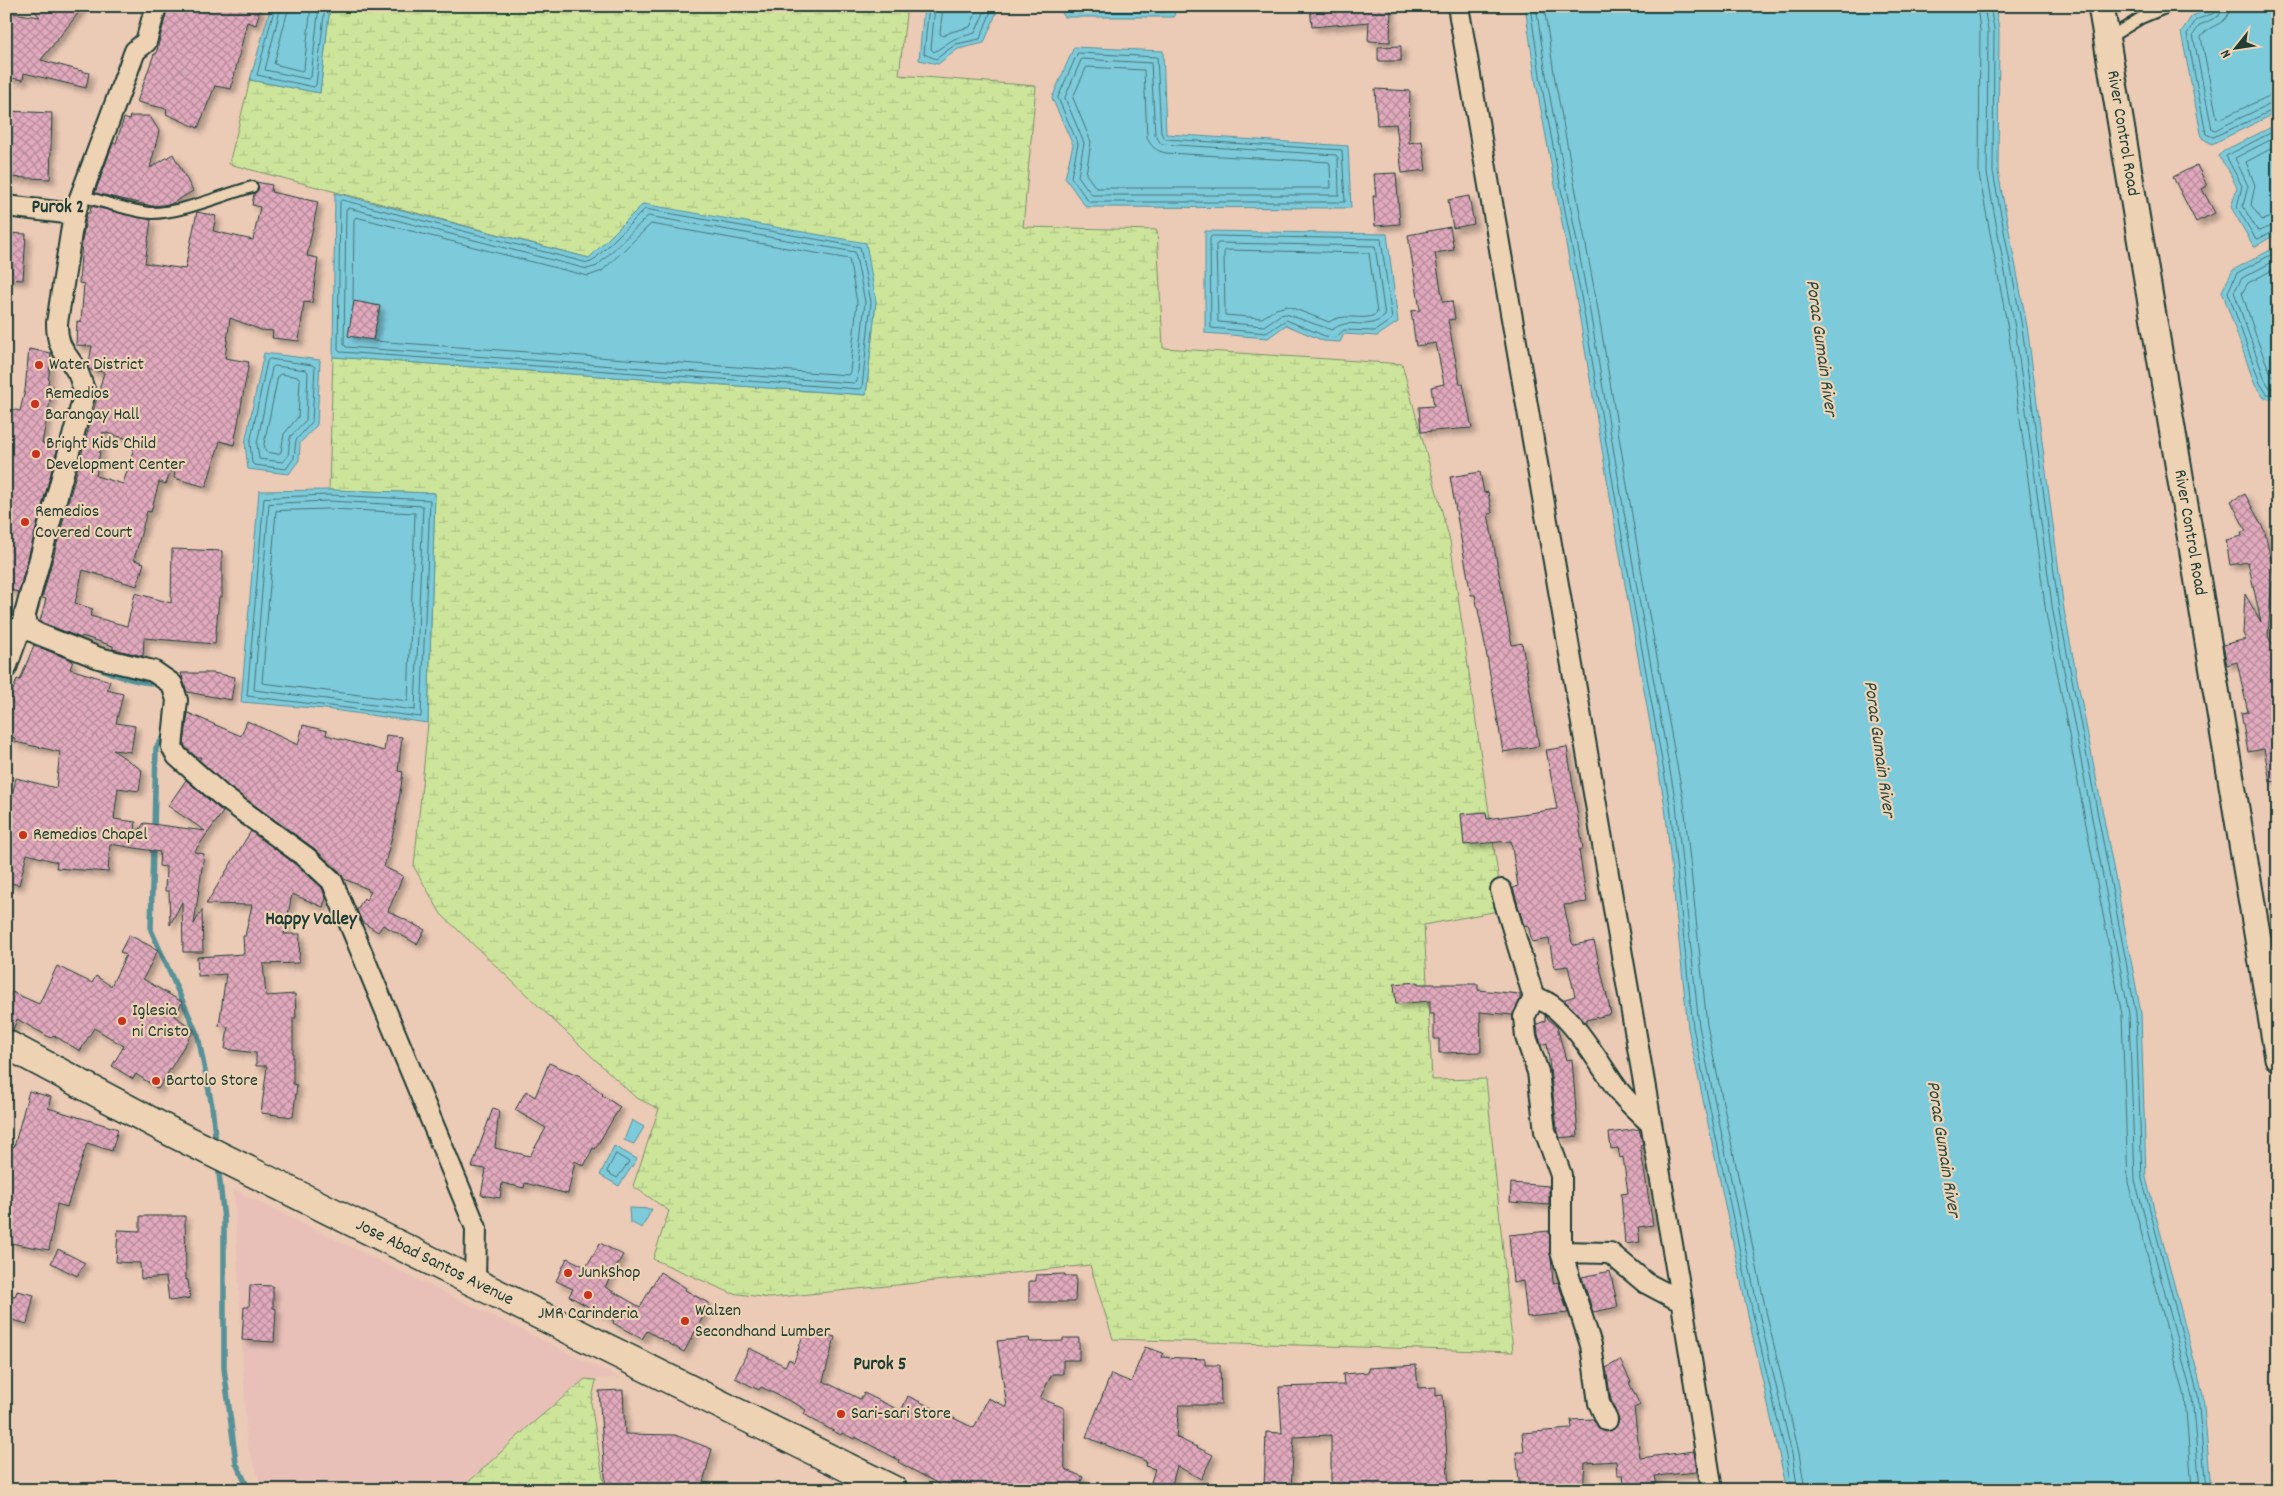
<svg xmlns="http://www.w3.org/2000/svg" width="2284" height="1496" font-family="Dekko,sans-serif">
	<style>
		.built { fill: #e8c0b8 }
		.wetland { fill: url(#wetland-marsh); stroke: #769168 }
		.water { fill: #7dcadb; stroke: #579298 }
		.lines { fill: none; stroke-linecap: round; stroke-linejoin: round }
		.shore { stroke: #457577; stroke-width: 1 }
		.stream { stroke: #579298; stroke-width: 5.5 }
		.building { fill: url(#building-cross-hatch); stroke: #1f3d34; fill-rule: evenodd; filter: url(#shadow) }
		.service-casing { stroke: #1f3d34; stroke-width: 14 }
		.minor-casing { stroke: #1f3d34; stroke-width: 24 }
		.tertiary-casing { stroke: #1f3d34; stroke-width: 29 }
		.trunk-casing { stroke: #1f3d34; stroke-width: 31 }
		.service { stroke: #edd2b4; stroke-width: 10 }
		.minor { stroke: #edd2b4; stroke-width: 20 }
		.tertiary { stroke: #edd2b4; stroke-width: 25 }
		.trunk { stroke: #edd2b4; stroke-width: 28 }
		.poi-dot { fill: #c8321e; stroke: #edd2b4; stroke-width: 2 }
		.labels { text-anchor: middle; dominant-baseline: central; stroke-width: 4.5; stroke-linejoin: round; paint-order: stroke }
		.street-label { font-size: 18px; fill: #1f3d34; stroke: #edd2b4 }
		.poi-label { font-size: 18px; fill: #1f3d34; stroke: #edd2b4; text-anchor: start }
		.neighbourhood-label { font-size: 19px; font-weight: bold; fill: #1f3d34; stroke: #edd2b4 }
		.water-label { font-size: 19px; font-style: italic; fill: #284b45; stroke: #edd2b4 }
	</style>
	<defs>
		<pattern id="wetland-marsh" width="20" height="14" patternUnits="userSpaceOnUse" patternTransform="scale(1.25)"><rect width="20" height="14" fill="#cde59b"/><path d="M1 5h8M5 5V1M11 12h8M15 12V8" fill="none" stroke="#b0c586"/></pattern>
		<pattern id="building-cross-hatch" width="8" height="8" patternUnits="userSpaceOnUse" patternTransform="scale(1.25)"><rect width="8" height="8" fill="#e1a9bd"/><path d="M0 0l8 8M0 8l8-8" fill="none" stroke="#b68b9a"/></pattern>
		<filter id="shadow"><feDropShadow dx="4.5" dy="4.5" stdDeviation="2.5" flood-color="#0004"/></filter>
	</defs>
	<rect width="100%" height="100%" fill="#ebcab6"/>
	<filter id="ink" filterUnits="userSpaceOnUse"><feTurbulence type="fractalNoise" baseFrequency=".02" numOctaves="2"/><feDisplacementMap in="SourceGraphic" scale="10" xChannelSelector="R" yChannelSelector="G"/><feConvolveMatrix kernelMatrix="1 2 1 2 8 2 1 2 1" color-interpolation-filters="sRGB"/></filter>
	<g filter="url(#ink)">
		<path class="built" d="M234,1190L620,1378L585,1379L529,1426L460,1490H263L247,1444Z"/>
		<path class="wetland" d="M330,6H907L899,75L1036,86L1023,227L1157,230L1163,348L1402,364L1450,541L1503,910L1424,925L1432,1080L1486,1079L1513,1352L1113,1339L1090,1265L770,1298L731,1293L653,1259L669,1211L633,1186L659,1109L635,1097L441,914L414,867L428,723L435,493L329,490L333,357L866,395L876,301L643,204L589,258L229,164L250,80L320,93Z
			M585,1379L596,1380L591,1403L605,1490H460L529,1426Z"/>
		<path class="water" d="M271,6H330L320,93L250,80Z
			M924,6H999L984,43L958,49L938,64L919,60Z
			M1060,6H1175L1174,17H1064Z
			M1525,6H1995L1999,29L1998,172L2027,326L2064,610L2141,1013L2146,1178L2203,1394L2211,1490H1787L1748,1315L1688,1028L1665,806L1626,590L1578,308L1536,83Z
			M2217,6H2278V112L2212,144L2202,138L2181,32L2192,16Z
			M1074,47L1163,51L1166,134L1348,146L1351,208L1086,207L1065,178L1073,145L1052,98Z
			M2278,124V233L2254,247L2231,207L2237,188L2228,169L2218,156L2225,150Z
			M335,193L589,258L643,204L866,243L876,301L866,395L333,357Z
			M1205,231L1387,234L1398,322L1377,336L1344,334L1340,342L1324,341L1286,325L1268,338L1205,333Z
			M2278,246V399L2276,400L2264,398L2255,385L2222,291L2233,270Z
			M264,353L320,360L317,425L300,443L299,460L289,474L248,469L245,443Z
			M330,490L435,493L428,723L325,709L241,702L259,491Z
			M632,1120L644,1127L634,1144L624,1140Z
			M614,1146L637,1159L619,1186L600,1175Z
			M629,1208L652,1209L642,1228L630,1222Z"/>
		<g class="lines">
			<path class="shore" d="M275,6L257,75L314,87L316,85L325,6
				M281,6L265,70L308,79L311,77L319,6
				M289,6L274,64L302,71L304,68L311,6
				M929,6L924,54L936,59L956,44L980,39L993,6
				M935,6L931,49L934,52L954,39L975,33L987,6
				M943,6L940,34L943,36L951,32L970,27L979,6
				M1065,6L1069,12H1167L1170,6
				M1530,6L1541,82L1583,307L1631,589L1670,805L1693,1027L1753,1314L1786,1456L1791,1490
				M1536,6L1547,81L1589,306L1637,588L1676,804L1699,1026L1759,1313L1792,1454L1798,1490
				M1544,6L1555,80L1597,304L1644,587L1684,803L1707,1025L1766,1311L1799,1453L1805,1490
				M1977,6L1980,30L1979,174L2008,329L2046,613L2122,1015L2128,1182L2185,1397L2192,1490
				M1984,6L1988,30L1987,173L2015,328L2053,612L2129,1014L2135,1180L2192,1396L2200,1490
				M1990,6L1994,29L1993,172L2022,327L2059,611L2136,1014L2142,1179L2198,1395L2206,1490
				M2216,6L2214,13L2196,20L2187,34L2206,134L2213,137L2278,108
				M2223,6L2219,16L2200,25L2193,35L2212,129L2215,130L2272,103L2278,102
				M2230,6C2229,27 2209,23 2201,37L2217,118L2220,119L2269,96L2278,94
				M1078,53L1157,57L1161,133L1165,139L1342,150L1345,202H1089L1071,177L1078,144L1058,98Z
				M1082,59L1151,63L1155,134L1161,144L1336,155L1338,158L1339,195H1092L1078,176L1084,143L1065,98Z
				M1087,67L1144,70L1147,137C1150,146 1156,151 1166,153L1329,162L1330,165L1331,188H1096L1086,174L1091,142L1073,98Z
				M2278,129L2226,156L2242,186L2237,207L2255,238L2258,239L2278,229
				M2278,136L2235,158L2248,186L2243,206L2257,230L2260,231L2278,223
				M2278,145L2246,162L2255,185L2251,205L2262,220L2278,215
				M342,200L588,263L593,261L645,209L860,247L871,302L862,388L860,389L340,352L338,350L340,202Z
				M349,208L587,269L597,266L648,216L855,252L865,302L857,381L854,383L346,347L344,344L346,210Z
				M1212,236L1381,239L1392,319L1375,331L1344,330L1336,337L1325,336L1286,320L1266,333L1211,328L1210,239Z
				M1219,243L1375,246L1385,316C1365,333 1351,315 1332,330L1286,314L1280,315L1264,326L1218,322L1216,245Z
				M1226,250L1369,253L1377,313C1366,323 1346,311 1329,322L1287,306L1276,309L1262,318L1225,315L1224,253Z
				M2278,251L2237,273L2228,292L2260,383L2267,394L2278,395
				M2278,259L2242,278L2234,292L2265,380L2270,388L2278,389
				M2278,267L2248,283L2242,293C2247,307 2267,377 2278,382
				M353,300L354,220L356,217L588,276L602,271L651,224L849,259L857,302L850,372L848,375L374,341
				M270,359L312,365L315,367L312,422L296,440L294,458L286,469L254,465L252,463L250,443L267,361Z
				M275,366L306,370L308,372L306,420L290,437L288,456L283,462L259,459L257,444L272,368Z
				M281,374L298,377L300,379L298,417L284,434L281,452L278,454L266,452L264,444L278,376Z
				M330,495L430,500L421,717L247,696L264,498Z
				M329,501L423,506L415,710L254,690L269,504Z
				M329,509L415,513L408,701L262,683L276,511Z
				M616,1154L629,1162L617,1178L607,1172Z"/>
			<path class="stream" d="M94,665C116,677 136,682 161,684
				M154,831L156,748L166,734
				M153,845L151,930L198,1036L212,1106L216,1144
				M218,1164L224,1220V1368L236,1463L249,1490"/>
		</g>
		<path class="building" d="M30,6H84L41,60L89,73L86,88L24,73L23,80L6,77V12L40,17Z
			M168,6H261L256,25L247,22L231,89L215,86L198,128L166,114L167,109L137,102L154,54H156Z
			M1320,6H1391L1390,42L1368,41L1369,22L1312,27L1310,7Z
			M1401,46V61H1378V47Z
			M1375,89L1410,91L1409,143L1422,141L1426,170L1402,173L1396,124L1377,125Z
			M6,111L52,113L50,179L6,177Z
			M130,116H150L159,131L150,168L173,154L193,191L171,204L152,206L95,193L113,143H116L124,118L129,120Z
			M2197,165L2207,186L2202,189L2215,213L2196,222L2173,177Z
			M1396,173L1400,224L1375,226L1373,196H1376L1374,174Z
			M256,182L272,185L271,192L318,202L307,256L318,258L312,303L304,302L299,341L272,338L273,331L261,330L230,318L225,358L249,362L234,445L220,441L206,487L174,478L175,470H171L166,484L159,482L151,512L147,511L134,560L144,563L137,586L83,570L75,603L93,609L90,616L127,626L135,593L171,603L172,549L222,551V597H219L215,644L144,638L143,656L113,649V646L82,636L81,638L43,623L40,621L46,599L42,598L104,372L90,370L88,368L92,346L76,345L77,321L81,322L84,284L79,283L82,241L87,213H90L91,206L151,220L145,263L185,269L197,212L216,216L213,231L253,240L260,207L252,205L254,194L259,188ZM103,432L136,441L123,484L96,476Z
			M1469,196L1474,224L1453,228L1448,200Z
			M1450,227L1454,250L1435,253L1443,302L1452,301L1455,319L1448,320L1460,384H1463L1472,428L1421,432L1419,407L1434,406L1431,387L1444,384L1436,343L1416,346L1411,311L1420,310L1408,235Z
			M6,233L26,234L23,280L6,279Z
			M354,301L380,306L373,340L348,336Z
			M29,349L51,353L48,385L53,386L42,443L58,447L19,592L6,589V408L20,411L25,390Z
			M1480,472L1484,493L1488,492L1492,513L1488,514L1512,645L1522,643L1539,746L1503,752L1484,639L1475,595H1471L1450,477Z
			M2245,494L2265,532L2275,581L2272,582L2268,636L2278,654V781L2270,782L2264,749L2248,752L2241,713L2248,712L2237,662L2227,665L2223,645L2246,639L2243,634L2245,594L2261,622L2248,562L2230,565L2226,540L2242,536L2241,532L2246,531L2231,501Z
			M34,645L73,661L70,669L110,681L107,690L123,694L116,723L135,726L131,752L113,750L142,770L139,791L118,788L114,819L136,822L134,838L144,823L205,831L168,806L186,780L223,812L194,852L204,854L194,924L202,910L203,952H183L182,902L170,925L169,891H165L166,867L159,866L160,852L110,844L108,872L56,868L57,862L27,854L19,885L6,882V812L8,813L16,778L56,788L60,752L15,742V738L6,736V710L17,679L20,680Z
			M181,673H213L235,677L231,700L187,692Z
			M188,713L241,736L247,721L298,745L303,725L327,731L326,735L384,751L386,735L402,737L398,771L403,772L400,793L395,825L384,867L403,876L388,911L425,930L417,944L383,925L378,932L362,922L357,910L364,898L366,900L371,892L368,891V889L344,879L340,872L315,849L228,786L199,760L201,757H196L186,748L184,745Z
			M1567,747L1583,849L1579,850L1587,902L1564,905L1572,943L1574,945L1594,941L1611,1014L1586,1020V1023L1565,1001V999L1575,996L1568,966L1554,968L1549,939L1532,942L1528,925L1524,926L1513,888L1518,886L1511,841L1464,845L1461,814L1486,812L1487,819L1557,809L1546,750Z
			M251,831L299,867L322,888L326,898L323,907L292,894L284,934H300L299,963L263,964L266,996L295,994L296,1018H293V1084L297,1085L293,1117L261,1113L267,1066H256V1053L225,1049L228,1027L219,1026L226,974L198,976L197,957L244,954L243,936H245L252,905L206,904Z
			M129,935L158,950L143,979L182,1002L175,1016L194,1030L158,1089L136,1074L133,1079L112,1066L124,1046L94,1028L80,1051L53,1035L51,1038L17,1019L13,1030L6,1028V994L10,996L12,992L39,1004L57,966L92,983L96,976L111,986L126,955L120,952Z
			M1418,982V984H1478V990L1520,994V1000L1513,1015L1480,1012L1481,1052L1439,1053V1039H1434V1014H1430V1001L1396,1004L1394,984Z
			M1545,1016L1557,1027L1566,1060L1572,1059L1578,1136L1560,1138L1557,1128L1547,1043L1541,1045L1538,1034L1537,1024L1545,1021Z
			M549,1063L580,1076L603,1094L602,1095L620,1107L595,1149L593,1148L584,1166L575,1161L568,1194L525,1183L524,1188L502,1183L500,1198L481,1195L486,1169L472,1167L493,1108L499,1110L495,1148L530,1156L546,1128L515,1110L526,1091L535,1097Z
			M29,1091L51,1097L48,1108L118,1129L112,1151L87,1143L67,1207L57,1204L49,1250L10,1243L13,1225L6,1224V1144L14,1147Z
			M1639,1129L1643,1144L1640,1145L1653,1225L1638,1227L1640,1242L1625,1244L1621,1194L1628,1193L1623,1157L1620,1158L1618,1148L1611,1149L1609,1133Z
			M1511,1183L1549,1186V1205L1510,1202Z
			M140,1216H185L186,1280H188L190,1298L169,1301L166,1277L141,1279L140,1263L116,1262L118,1230L140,1231Z
			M1549,1231L1553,1283L1558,1282L1568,1313L1527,1317L1523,1281L1513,1283L1509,1235Z
			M600,1243L623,1255L605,1287L640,1307L660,1272L686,1288L685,1290L710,1304L684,1352L647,1331L642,1339L613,1323L614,1321L569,1296L573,1289L556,1281L567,1258L586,1267Z
			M58,1249L85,1263L77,1276L51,1263Z
			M1610,1271L1618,1307L1593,1312L1582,1277Z
			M1065,1274V1276H1076L1075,1302H1029V1281H1036V1275Z
			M250,1285L273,1286V1308L276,1309L274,1342L242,1340L244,1307H249Z
			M17,1291L34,1295L27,1324L6,1318V1294L15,1296Z
			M805,1329L835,1337L823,1381L860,1399L864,1393L901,1411L908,1396L974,1428L988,1398L1007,1407L997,1341L1029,1338L1030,1342L1063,1341V1338H1079V1360H1063V1374H1052L1040,1398L1064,1408L1065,1469L1083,1477L1077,1490H959L948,1484L946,1488L898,1462L899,1460L855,1437L854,1439L842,1433L841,1435L824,1426L804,1414L806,1410L798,1405L761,1387L759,1390L735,1378L749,1348L785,1366L789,1359L794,1362Z
			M1145,1347L1163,1353L1162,1357L1205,1359V1365H1220L1221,1405H1179L1176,1437L1213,1455L1201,1479L1177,1466L1171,1488L1151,1482L1155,1469L1145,1466L1146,1461L1086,1437L1111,1374L1131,1382Z
			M1620,1360L1631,1382L1629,1383L1640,1405L1634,1408L1640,1458L1694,1451L1697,1472L1655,1476L1658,1490H1625L1623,1475H1617L1616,1461L1585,1463L1583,1490H1520L1516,1452H1524L1522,1433L1570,1429L1572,1428L1571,1420L1593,1419L1601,1430L1606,1432L1616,1427L1619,1420L1611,1400L1606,1368Z
			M1416,1365L1418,1388L1436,1387V1396L1443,1395L1449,1490H1331V1435L1294,1437L1291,1490H1264L1266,1432L1282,1433L1279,1387L1344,1385L1343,1374L1369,1372L1368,1368Z
			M623,1390L625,1434L675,1435L712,1449L701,1490H606L599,1391Z"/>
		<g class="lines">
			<defs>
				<path id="service" d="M2107,39L2141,18L2170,6
					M81,196C99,200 136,213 152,213C182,213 222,195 252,187"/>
				<path id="minor" d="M1458,6L1678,1279L1712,1490
					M6,206L74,214
					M24,615L29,629L38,634L99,658L153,671L172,684L177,700L172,747L177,756L221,795L307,858L332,881L476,1228L475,1282
					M6,668L24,618L85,392C82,386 81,379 78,373C66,352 57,350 57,323L74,214L135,51L146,42L156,6
					M1501,890L1534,998C1566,1002 1600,1066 1618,1090C1627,1102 1640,1113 1651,1124
					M1534,998L1524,1017L1526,1037L1538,1072L1545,1131L1561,1175V1252L1610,1253L1646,1283L1682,1302
					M1561,1252L1591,1345L1599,1403L1607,1420"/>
				<g id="tertiary">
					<path id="s1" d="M2101,6L2278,1058"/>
				</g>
				<g id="trunk">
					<path id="s2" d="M6,1044L173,1133L893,1490"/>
				</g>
			</defs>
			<use href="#service" class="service-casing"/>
			<use href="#minor" class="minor-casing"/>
			<use href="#tertiary" class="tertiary-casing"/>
			<use href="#trunk" class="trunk-casing"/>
			<use href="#service" class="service"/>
			<use href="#minor" class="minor"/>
			<use href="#tertiary" class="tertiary"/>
			<use href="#trunk" class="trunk"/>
		</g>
	</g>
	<g class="poi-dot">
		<circle cx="39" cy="365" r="5"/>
		<circle cx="35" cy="404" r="5"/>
		<circle cx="36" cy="454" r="5"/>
		<circle cx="25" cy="522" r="5"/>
		<circle cx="23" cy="835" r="5"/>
		<circle cx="122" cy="1021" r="5"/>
		<circle cx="156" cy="1081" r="5"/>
		<circle cx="568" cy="1273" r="5"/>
		<circle cx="588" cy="1295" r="5"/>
		<circle cx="685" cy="1321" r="5"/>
		<circle cx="841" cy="1414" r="5"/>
	</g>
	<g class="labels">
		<g class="street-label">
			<text stroke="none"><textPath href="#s1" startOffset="129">River Control Road</textPath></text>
			<text stroke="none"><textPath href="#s1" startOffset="534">River Control Road</textPath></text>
			<text stroke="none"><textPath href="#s2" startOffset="481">Jose Abad Santos Avenue</textPath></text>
		</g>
		<g class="poi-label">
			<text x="49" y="365">Water District</text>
			<text x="45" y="394">Remedios<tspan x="45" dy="21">Barangay Hall</tspan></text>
			<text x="46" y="444">Bright Kids Child<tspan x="46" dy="21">Development Center</tspan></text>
			<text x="35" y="512">Remedios<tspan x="35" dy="21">Covered Court</tspan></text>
			<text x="33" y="835">Remedios Chapel</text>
			<text x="132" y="1011">Iglesia<tspan x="132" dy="21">ni Cristo</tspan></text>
			<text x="166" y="1081">Bartolo Store</text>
			<text x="578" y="1273">JunkShop</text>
			<text x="695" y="1311">Walzen<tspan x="695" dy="21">Secondhand Lumber</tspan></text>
			<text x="588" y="1314" text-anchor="middle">JMR Carinderia</text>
			<text x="851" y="1414">Sari-sari Store</text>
		</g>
		<g class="neighbourhood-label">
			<text x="58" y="208">Purok 2</text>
			<text x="311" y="920">Happy Valley</text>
			<text x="880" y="1365">Purok 5</text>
		</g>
		<g class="water-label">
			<text transform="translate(1820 348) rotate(82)">Porac Gumain River</text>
			<text transform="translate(1878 749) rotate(82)">Porac Gumain River</text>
			<text transform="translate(1942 1149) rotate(81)">Porac Gumain River</text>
		</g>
	</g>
	<rect width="2284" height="1496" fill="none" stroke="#edd2b4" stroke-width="25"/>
	<rect x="12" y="12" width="2259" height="1471" fill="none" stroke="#1f3d34" stroke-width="2" filter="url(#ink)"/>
	<g transform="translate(2236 48) rotate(240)" stroke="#edd2b4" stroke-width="4" paint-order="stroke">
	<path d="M0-4L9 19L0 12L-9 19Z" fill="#1f3d34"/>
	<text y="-8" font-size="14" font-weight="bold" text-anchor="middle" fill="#1f3d34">N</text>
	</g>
</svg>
